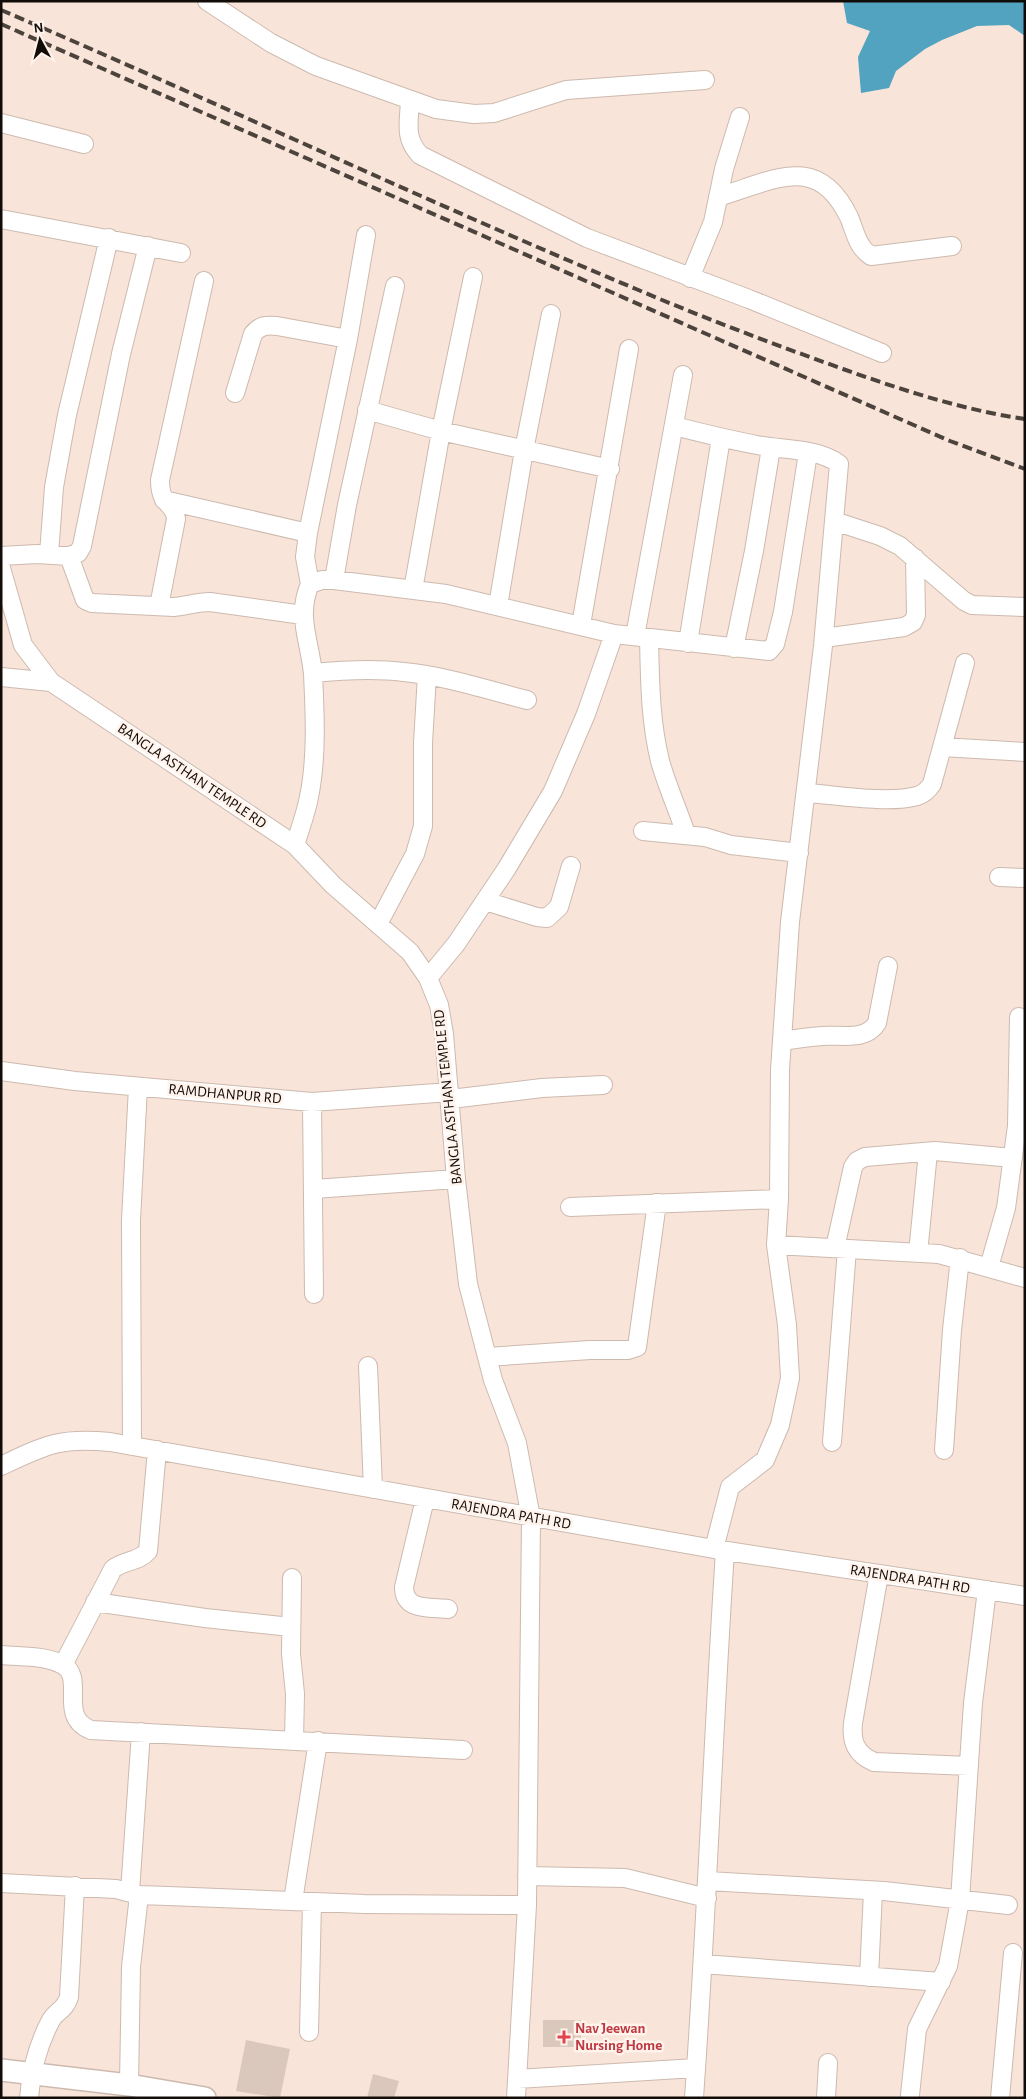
<svg xmlns="http://www.w3.org/2000/svg" width="1026" height="2099" font-family="'Alegreya Sans',sans-serif">
	<style>
		.water { fill: #52a3c0 }
		.building { fill: #dbc8bc }
		.lines { fill: none; stroke-linecap: round; stroke-linejoin: round }
		.minor-casing { stroke: #cdbaaf; stroke-width: 20 }
		.tertiary-casing { stroke: #cdbaaf; stroke-width: 24 }
		.minor { stroke: #fff; stroke-width: 18 }
		.tertiary { stroke: #fff; stroke-width: 21 }
		.rail { stroke: #4c433d; stroke-width: 4; stroke-dasharray: 10 5; stroke-linecap: butt }
		.health-dot { fill: #e0444e; stroke: #fff3ec; stroke-width: 2 }
		.labels { text-anchor: middle; dominant-baseline: central; stroke-width: 5; stroke-linejoin: round; paint-order: stroke }
		.street-label { font-size: 15px; fill: #120c08; stroke: #fff3ec }
		.health-label { font-size: 15px; font-weight: bold; fill: #be3a42; stroke: #fff3ec; text-anchor: start }
	</style>
	<rect width="100%" height="100%" fill="#f8e4d8"/>
	<path class="water" d="M1025,1V36L1009,25L977,26L942,40L925,49L896,71L889,88L861,93L858,57L870,31L847,23L843,1Z"/>
	<path class="building" d="M543,2020H581V2047H543Z
		M246,2040L290,2049L280,2098L236,2091Z
		M373,2074L399,2081L394,2098H367Z"/>
	<g class="lines">
		<defs>
			<path id="minor" d="M207,1L271,43L316,66L436,109L474,114L494,113L566,90L705,80
				M410,101C409,123 404,138 420,155L587,238L749,299L882,353
				M1,123L84,144
				M718,197C773,181 817,151 849,217C855,231 857,247 871,256L952,246
				M1,219L181,253
				M690,278L713,222L724,169L740,117
				M235,393L253,334C260,325 267,325 277,326L348,339
				M367,410L441,431L610,469
				M674,426C702,433 729,440 757,445C782,450 819,448 839,464L823,646L790,922L780,1070L779,1199L776,1245L787,1325L790,1378L780,1425L765,1460L730,1487L714,1549
				M164,500L308,533
				M834,521L880,536L900,546L964,601L972,605L1025,607
				M49,554L54,487L67,415L109,238
				M1,556L37,554L69,556L78,553L82,546L121,354L148,246
				M69,556L85,600L92,603L174,607C187,606 197,602 210,602L303,615
				M1,568L23,645L51,682L295,845L333,885L410,952L428,978L439,1005L444,1034L456,1179L468,1284L493,1380L517,1443L531,1518L527,1905L516,2098
				M334,580L347,505L395,286
				M310,584L305,557L308,533L348,339L366,235
				M413,590L441,431L473,277
				M159,606L176,519C174,501 160,507 160,480L204,281
				M498,606L524,450L551,314
				M581,625L629,349
				M635,636L683,375
				M649,638C650,680 650,720 660,761C667,786 678,810 686,834
				M824,638L904,627L913,622L916,615L915,558
				M688,643L721,438
				M734,648L754,551L771,448
				M313,673C343,670 373,668 404,672C446,676 487,690 527,700
				M1,677L51,682
				M942,747L1025,752
				M807,793C837,795 888,804 917,796C924,794 928,790 932,784L965,663
				M643,831L705,837L731,845L799,853
				M295,845C300,829 306,813 309,797C317,758 315,714 313,674C310,641 296,616 310,584L322,580H334L446,594L614,634L769,651L775,644L783,612L808,453
				M999,877L1025,878
				M485,901L537,917L547,918L559,907L571,866
				M378,924L415,854L423,826V743L427,675
				M428,978L456,944L507,868L553,791L586,714L614,634
				M782,1041C795,1039 809,1037 822,1036C841,1034 865,1042 877,1023L888,966
				M1,1071L75,1081L312,1102L450,1092
				M451,1099L542,1088L603,1085
				M312,1102L314,1294
				M314,1189L456,1179
				M570,1207L779,1199
				M776,1245L939,1254L1025,1278
				M835,1248L853,1167L857,1161L865,1157L935,1151L1013,1158
				M918,1253L928,1152
				M989,1267L1006,1208L1017,1126L1019,1017
				M487,1357L590,1350H628L637,1347L657,1203
				M368,1366L373,1489
				M832,1442L847,1249
				M132,1446L131,1220L138,1087
				M944,1450L952,1330L960,1258
				M1,1466C45,1445 60,1437 110,1442L714,1549L1025,1596
				M425,1499L404,1587C404,1611 429,1607 448,1609
				M879,1574L853,1723C851,1742 856,1754 874,1762L969,1766
				M292,1578L291,1654L295,1694L294,1740
				M95,1602L205,1618L291,1627
				M1,1655C20,1657 46,1655 63,1665C86,1678 57,1717 91,1730L463,1750
				M63,1665L113,1569C124,1560 139,1562 148,1551L157,1450
				M527,1876L625,1878L707,1898
				M708,1881L884,1891L1008,1905
				M1,1883L116,1889L139,1895L168,1896L364,1904L527,1905
				M130,1892L141,1732
				M293,1901L318,1741
				M703,1964L941,1982
				M869,1977L873,1891
				M309,2032L312,1902
				M517,2079L696,2068
				M129,2085L131,1967L139,1895
				M910,2095L917,2029L948,1966L960,1900L973,1703L987,1590
				M29,2098C31,2072 38,2045 50,2022C55,2011 65,2011 69,1997L75,1886
				M694,2098C707,1916 713,1733 725,1551
				M826,2098L828,2063
				M1000,2098L1013,1953"/>
			<path id="tertiary" d="M1,2070L129,2085L205,2098"/>
		</defs>
		<use href="#minor" class="minor-casing"/>
		<use href="#tertiary" class="tertiary-casing"/>
		<use href="#minor" class="minor"/>
		<use href="#tertiary" class="tertiary"/>
		<path class="rail" d="M1,10C214,101 423,200 636,289C704,318 773,344 843,369C902,390 963,410 1025,419
			M1,24L950,441L1025,469"/>
	</g>
	<path class="health-dot" d="M561.5 2029.5h5v5h5v5h-5v5h-5v-5h-5v-5h5z"/>
	<g class="labels">
		<g class="street-label">
			<text transform="translate(192 776) rotate(34)">BANGLA ASTHAN TEMPLE RD</text>
			<text transform="translate(225 1094) rotate(5)">RAMDHANPUR RD</text>
			<text transform="translate(448 1097) rotate(-96)">BANGLA ASTHAN TEMPLE RD</text>
			<text transform="translate(511 1514) rotate(10)">RAJENDRA PATH RD</text>
			<text transform="translate(910 1579) rotate(9)">RAJENDRA PATH RD</text>
		</g>
		<g class="health-label">
			<text x="575" y="2028">Nav Jeewan<tspan x="575" dy="17">Nursing Home</tspan></text>
		</g>
	</g>
	<rect width="1026" height="2099" fill="none" stroke="#120c08" stroke-width="5"/>
	<g transform="translate(40 40) rotate(353)" stroke="#fff3ec" stroke-width="4" paint-order="stroke">
	<path d="M0-4L9 19L0 12L-9 19Z" fill="#120c08"/>
	<text y="-8" font-size="14" font-weight="bold" text-anchor="middle" fill="#120c08">N</text>
	</g>
</svg>
